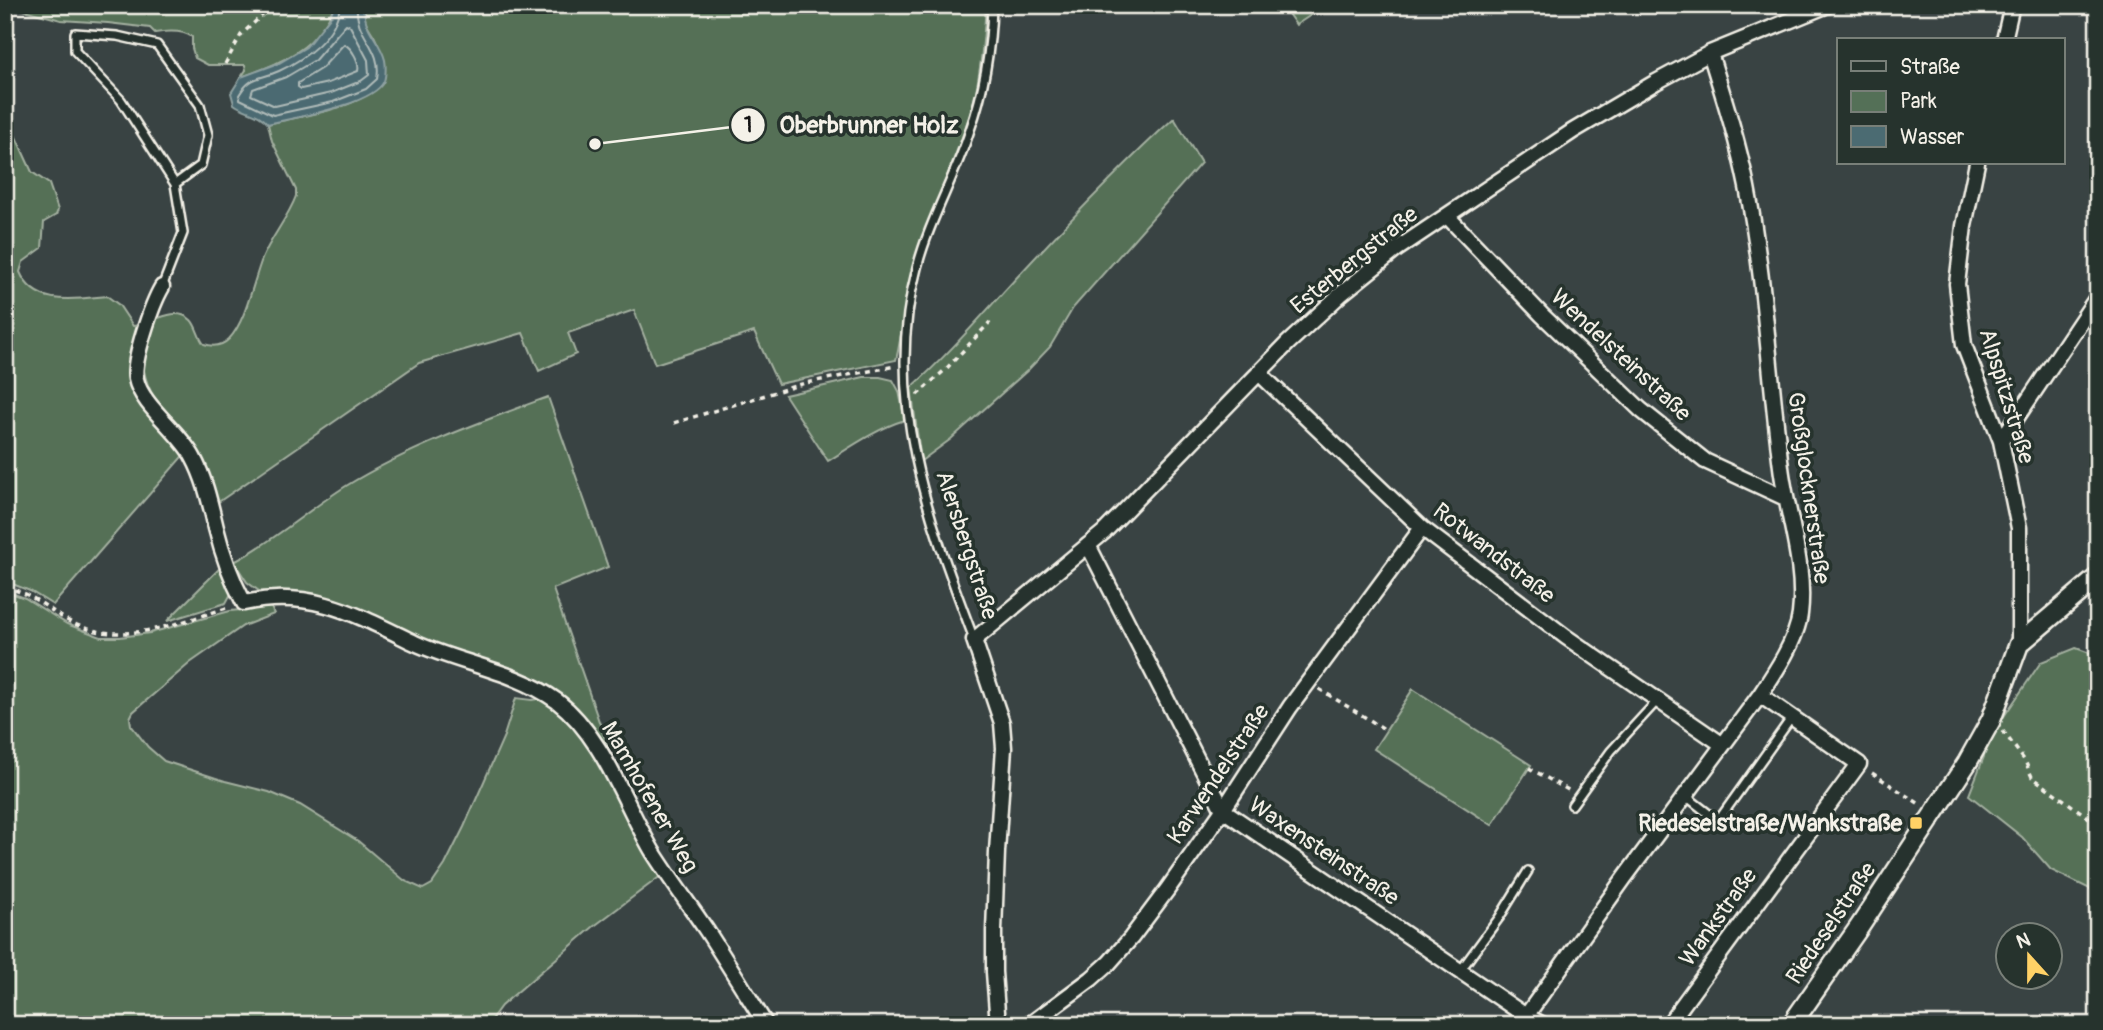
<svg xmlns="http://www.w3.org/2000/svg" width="2103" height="1030" font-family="Pangolin,sans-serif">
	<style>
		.green { fill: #547057; stroke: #a4b0a0; stroke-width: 2 }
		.water { fill: #4b6b72; stroke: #8fa1a1; stroke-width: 2 }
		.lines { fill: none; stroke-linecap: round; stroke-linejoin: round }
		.shore { stroke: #b0bbb9; stroke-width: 2 }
		.service-casing { stroke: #f4f1e8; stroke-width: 12 }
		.minor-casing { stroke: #f4f1e8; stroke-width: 19 }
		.tertiary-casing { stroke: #f4f1e8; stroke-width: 23 }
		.path { stroke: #f4f1e8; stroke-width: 3.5; stroke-dasharray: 5 5; stroke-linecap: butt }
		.service { stroke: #26332d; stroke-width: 7 }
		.minor { stroke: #26332d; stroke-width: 14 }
		.tertiary { stroke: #26332d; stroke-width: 18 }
		.poi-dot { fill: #ffd166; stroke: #26332d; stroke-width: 2.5 }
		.labels { text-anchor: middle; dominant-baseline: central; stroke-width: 7; stroke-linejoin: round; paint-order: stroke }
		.street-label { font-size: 23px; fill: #f4f1e8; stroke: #26332d }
		.poi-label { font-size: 23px; font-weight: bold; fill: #f4f1e8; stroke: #26332d; text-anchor: end }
		.leader { fill: none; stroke: #f4f1e8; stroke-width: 2.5 }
		.callout-dot { fill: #f4f1e8; stroke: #26332d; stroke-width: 2.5 }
		.mark-label { font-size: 21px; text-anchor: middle; font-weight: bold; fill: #111 }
		.callout-label { font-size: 24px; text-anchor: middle; font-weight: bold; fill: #f4f1e8; stroke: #26332d; stroke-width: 7; stroke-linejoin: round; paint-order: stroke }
	</style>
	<rect width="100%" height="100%" fill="#394343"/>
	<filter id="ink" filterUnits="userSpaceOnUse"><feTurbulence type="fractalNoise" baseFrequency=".0143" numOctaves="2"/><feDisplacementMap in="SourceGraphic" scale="14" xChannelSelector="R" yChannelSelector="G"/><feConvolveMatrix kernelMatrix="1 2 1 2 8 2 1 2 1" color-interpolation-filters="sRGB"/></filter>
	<g filter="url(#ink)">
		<path class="green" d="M5,5H334C320,47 280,64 241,77L246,70L245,65H208L195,58L192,48V37C183,30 167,31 155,33L150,28L108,23L61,20Z
			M365,5H986C984,34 981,73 974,100C960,152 935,200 918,250C905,288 905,323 896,360L778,384L754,332L655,364L634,310L568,333L576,354L539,371L523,333L419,363L217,503C210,483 205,460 193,442C175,414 151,408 144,371L134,373L188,450L53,605L30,591L5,581V113L32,172L49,184L58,210L56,215L44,222L42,248L23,262L20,272C35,308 76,299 107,296L119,305L133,326C150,325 174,304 191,320C197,326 198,337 204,344C213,347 221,347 229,339C246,321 253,282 262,259C271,237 288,218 296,196V190L272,141L268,124C304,115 358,110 383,82C381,70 382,54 377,42C371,26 362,27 365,5Z
			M1282,5H1326L1296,25Z
			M1174,118L1201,163L1073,308L1050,347L1029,369L951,439L921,461L911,388C950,353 984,313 1019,275C1069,221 1119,168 1174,118Z
			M864,377H880L893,380L899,391L905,420C878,428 852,446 828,461L785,395Z
			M548,397L608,567L553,589L619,779L576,712L452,650L259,591L247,582L234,562C274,541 308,510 346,486C408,448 480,422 548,397Z
			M225,563L233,590L226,603L167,621Z
			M5,591L25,598L67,624L101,637H120L150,633L230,611L271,607L274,614L243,626L190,663L133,712L130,718L131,725L148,747L164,761L225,781L269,792L300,805L358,841L405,881L423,889L432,884L445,865L464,827L504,736L516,698L532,700L543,698L554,705L586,737L662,875L593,927L501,1006L487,1025H5Z
			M2076,648L2098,656V893L2051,870L2022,837L1969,795L1994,731L2041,662Z
			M1413,689L1531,765L1492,825L1374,749Z"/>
		<path class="water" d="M334,5H365C361,28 380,39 385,60C386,65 386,76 384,81C374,105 292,118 268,124C260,113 245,112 234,104L231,93L241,77L279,63L306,47L330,17Z"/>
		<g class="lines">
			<path class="shore" d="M340,5C337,36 305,59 279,71C259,80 251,75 239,95L240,99L273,115L333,102L366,89L377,79C383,46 354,37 357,5
				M346,24L350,26L368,60L369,75L361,81L331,93L275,106L251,95L253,89L286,77L315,60Z
				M344,44C352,48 360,62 358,71L328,83L301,89L298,87V83L322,68Z"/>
			<defs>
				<path id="service" d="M162,287L183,233L175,184L121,100L75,51V33L117,36L157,45L200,105L208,135L201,165L175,184
					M974,639C929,520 882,397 917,268C929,221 955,177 970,130C984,91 991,47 992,5
					M1686,796L1718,821L1792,717
					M1572,805L1611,751L1657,701
					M1460,971L1499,918L1528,871"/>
				<path id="minor" d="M2004,40L2012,5
					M1977,163L1964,226L1957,284L1964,345L2001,441L2019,528V644
					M1447,216L1542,315L1641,410L1705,461L1785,498
					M162,287C152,304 132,361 136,379C141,405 180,432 193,457C205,479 210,503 216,528C222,553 232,580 244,603C311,588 357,615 415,643C461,664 516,671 557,701C603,736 624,803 653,852C670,879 689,904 707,931C727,962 746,993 766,1025
					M1259,373L1422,528L1566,637L1723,745
					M2001,441L2098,296
					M1088,545L1223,810L1526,1016L1543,1025
					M1526,1016L1625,877L1760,695C1774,674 1797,640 1800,614C1806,565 1787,516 1781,467C1769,374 1765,279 1747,187C1738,142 1724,98 1710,53
					M998,1025L994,972V931L997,852L1004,748L1002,723L974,640L1104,532L1288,343L1341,294L1397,249L1573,131L1656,82L1710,53L1828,5
					M1029,1025L1091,979L1109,963L1131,938L1167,890L1223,810L1290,707L1422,528
					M1668,1025L1859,764L1760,695"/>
				<path id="tertiary" d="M1791,1025L1860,926L1967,763L1991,720L2019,644L2098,577"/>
			</defs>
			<use href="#service" class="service-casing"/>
			<use href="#minor" class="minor-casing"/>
			<use href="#tertiary" class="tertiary-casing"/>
			<path class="path" d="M225,64L241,35L273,5
				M917,395L946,369L990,322
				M674,423L805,383L896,366
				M5,587C14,590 23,592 31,597C46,605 60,618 77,625C127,646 182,621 230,607
				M1319,689L1386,730
				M2003,731L2025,761L2032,777L2092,820L2098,828
				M1529,768L1570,791
				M1872,773L1921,805"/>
			<use href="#service" class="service"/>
			<use href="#minor" class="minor"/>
			<use href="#tertiary" class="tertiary"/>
		</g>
	</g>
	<rect class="poi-dot" x="1909" y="816" width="14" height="14" rx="3.5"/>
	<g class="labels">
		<g class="street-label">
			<text transform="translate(1354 260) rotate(-39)">Esterbergstraße</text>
			<text transform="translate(1621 355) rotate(43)">Wendelsteinstraße</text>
			<text transform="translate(2007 396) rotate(73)">Alpspitzstraße</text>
			<text transform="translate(1809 488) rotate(82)">Großglocknerstraße</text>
			<text transform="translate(967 545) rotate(72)">Alersbergstraße</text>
			<text transform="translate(1494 553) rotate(38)">Rotwandstraße</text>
			<text transform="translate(1218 774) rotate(-56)">Karwendelstraße</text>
			<text transform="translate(650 797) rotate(60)">Mamhofener Weg</text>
			<text transform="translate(1324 851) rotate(34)">Waxensteinstraße</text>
			<text transform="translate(1718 917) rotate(-54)">Wankstraße</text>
			<text transform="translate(1831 923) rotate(-56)">Riedeselstraße</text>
		</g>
		<g class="poi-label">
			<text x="1902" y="823">Riedeselstraße/Wankstraße</text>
		</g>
	</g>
	<path class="leader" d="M595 144L748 125"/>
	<g class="callout-dot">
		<circle cx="595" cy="144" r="7"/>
		<circle cx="748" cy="125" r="18"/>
	</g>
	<g class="mark-label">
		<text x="748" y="132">1</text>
	</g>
	<g class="callout-label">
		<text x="869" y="133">Oberbrunner Holz</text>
	</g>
	<rect width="2103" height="1030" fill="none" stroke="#26332d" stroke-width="28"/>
	<rect x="14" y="14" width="2075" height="1002" fill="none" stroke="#f4f1e8" stroke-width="2.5" filter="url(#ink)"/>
	<rect x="1837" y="38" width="228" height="126" fill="#26332d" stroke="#787f78" stroke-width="2"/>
	<rect x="1851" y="61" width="35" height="10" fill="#26332d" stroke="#787f78" stroke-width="2"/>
	<text x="1900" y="74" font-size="21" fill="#f4f1e8">Straße</text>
	<rect x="1851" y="91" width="35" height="21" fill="#547057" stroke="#787f78" stroke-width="2"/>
	<text x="1900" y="108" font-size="21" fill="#f4f1e8">Park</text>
	<rect x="1851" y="126" width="35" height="21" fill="#4b6b72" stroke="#787f78" stroke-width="2"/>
	<text x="1900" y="144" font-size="21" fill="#f4f1e8">Wasser</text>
	<g transform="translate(2029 956) rotate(339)"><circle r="33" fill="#26332d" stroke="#787f78" stroke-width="2"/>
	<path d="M0-5L12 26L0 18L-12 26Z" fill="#ffd166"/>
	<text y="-10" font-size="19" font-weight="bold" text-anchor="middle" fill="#f4f1e8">N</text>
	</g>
</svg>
